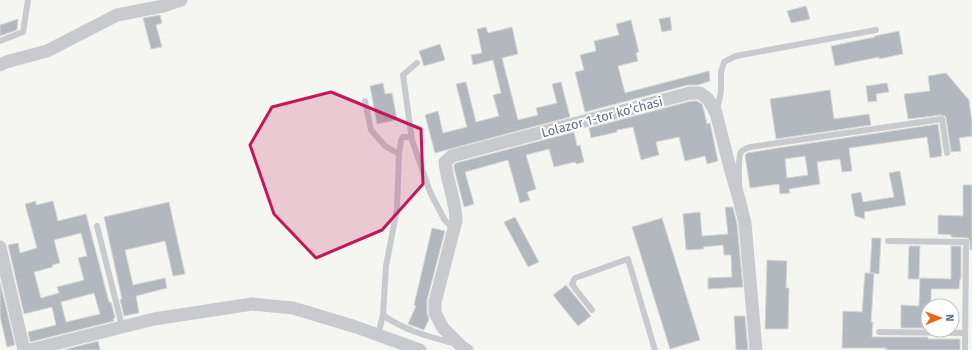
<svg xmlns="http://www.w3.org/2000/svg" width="972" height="350" font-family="'Fira Sans',sans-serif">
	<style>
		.building { fill: #b2b8be; stroke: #d7d7d4; fill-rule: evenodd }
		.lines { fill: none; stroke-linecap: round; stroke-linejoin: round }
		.lane { stroke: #c8cace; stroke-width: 6 }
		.street { stroke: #c8cace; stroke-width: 13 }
		.marked { fill: #c2185b; fill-opacity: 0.2; stroke: #c2185b; stroke-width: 3; stroke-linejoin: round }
		.labels { text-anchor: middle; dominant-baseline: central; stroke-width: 4; stroke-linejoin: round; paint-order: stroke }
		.street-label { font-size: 13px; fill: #627185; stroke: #fff }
	</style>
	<rect width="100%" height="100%" fill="#f5f6f1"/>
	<path class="building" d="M806,6L810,19L791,23L787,11Z
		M160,15L162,23L156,25L162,47L151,49L143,18Z
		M670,17L672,30L662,32L659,19Z
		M18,19L17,30L0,36V25Z
		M631,20L639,52L636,53L638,61L618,66L625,93L709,71L710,81L698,85H688L585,112L575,72L584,70L580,55L596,51L594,41L619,35L616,24Z
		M486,27L488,33L512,27L518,54L502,58L518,120L538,115L536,108L557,103L552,84L561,82L570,117L435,153L425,115L438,111L443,133L467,127L456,84L466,82L476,122L499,116L493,95L501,93L493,60L473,65L471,55L482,53L477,29Z
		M899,31L903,54L879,59V57L835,66L831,46L875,37V36Z
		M440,44L445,60L424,66L419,51Z
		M946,73L969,100L972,122V136L959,138L961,151L951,152L946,118L945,116L941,115L908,119L904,94L930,91L928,76Z
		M383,83L385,94L392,93L397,120L377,124L370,86Z
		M887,83L889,92L876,94L877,101L868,102L866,86Z
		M830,90L834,119L869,114L871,125L776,139L770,99Z
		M691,101H697L702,104L703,107L707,124L710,123L718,161L707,164L705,156L685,161L679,137L656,142L659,155L641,160L633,127L617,130V132L591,138L589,128Z
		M938,124L942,153H941L942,156L930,158L927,137L849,148L852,171L842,172L840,159L817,162L820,184L789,189L790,193L780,194L779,184L750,188L745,155L747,153L778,148ZM805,156L808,175L787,178L785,159Z
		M574,132L577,146L580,145L584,162L576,164L575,162L554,167L549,149L526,155L536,189L527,192L530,200L520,203L508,160L465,172L474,204L464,207L454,168V165L456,163Z
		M900,171L906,205L864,212L865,219L855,216L851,194L861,192L863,202L894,197L889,173Z
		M963,185H972V250H970V242L968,238L951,237V235L938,234V215L963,216Z
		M36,201V205L53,201L58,221L86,214L109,302H111L115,318L113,319L114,321L30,342L28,332L56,325L52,307L24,314L8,245L18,243L20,253L37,248L25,204ZM81,233L87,256L78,258L84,280L57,287L59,293L41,298L34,272L53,267L52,265L60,263L54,240ZM94,293L100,314L66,322L61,302Z
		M169,202L185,274L173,276L165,241L125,250L133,285L165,278L167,288L136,296L139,313L124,316L120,300L122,299L104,217Z
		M725,207H733L737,224L743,287L708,289V278L732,277L731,255H724L723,245L703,247L704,249L686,250L683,214L700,212L702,236L728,234Z
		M515,217L539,262L528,267L504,222Z
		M662,218L700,340L670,349L632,227Z
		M432,228L445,231L427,300V313L429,319L424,330L408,324L416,306L414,305Z
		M872,238H881L879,274L870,273Z
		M909,246H920L919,279H908Z
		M951,246H961V279H960L959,289H931V306H928V328H901V305L919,306L920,278L951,279Z
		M767,260L787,261L786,288H789L788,329H765Z
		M865,273H874L871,322H873L872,337H928V339H960V350H886V348H842L843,311L862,312Z
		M0,282L15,345L7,347L0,316Z
		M566,285L591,316L578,326L553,295Z
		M734,316H745L748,350H736Z
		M98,341L100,350H63Z"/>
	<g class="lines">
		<path class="lane" d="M0,41L23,32L28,0
			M365,101L371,130L385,146L399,154
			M717,111L721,91V72L724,62L736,56L876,30
			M412,140L403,75L417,63
			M739,185C739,178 738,157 741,152C743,149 747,148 750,147L942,119L947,153
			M97,226L122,326
			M888,241L966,242L965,350
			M592,310L577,291L572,284L575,278L628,259L655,350
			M383,315C405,331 430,337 456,344
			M879,332L964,333
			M378,335L383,315L386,266L397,209L399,154L401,140L403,137H411L430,192L444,219L454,230"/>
		<path class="street" d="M0,65L6,62L47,51L117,15L163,6L181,0
			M0,247L24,350
			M30,350L154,319L252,304L293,308L356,327L420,350
			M467,350L463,348L443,328L435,313V302L456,221C456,201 447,182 445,162L452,156L467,152L690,93H700L708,99L716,113L729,164L739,199L745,223L756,350"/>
	</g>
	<path class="marked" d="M331,92L421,129L423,184L382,230L316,258L274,214L250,145L272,107Z"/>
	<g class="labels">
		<g class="street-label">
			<text transform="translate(602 117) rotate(-15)">Lolazor 1-tor ko‘chasi</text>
		</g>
	</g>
	<g transform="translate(940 318) rotate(89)"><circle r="19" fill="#ffffff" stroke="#c0c6ce"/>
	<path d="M0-3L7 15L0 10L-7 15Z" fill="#f26316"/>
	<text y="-6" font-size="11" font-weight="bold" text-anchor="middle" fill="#627185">N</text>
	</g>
</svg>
